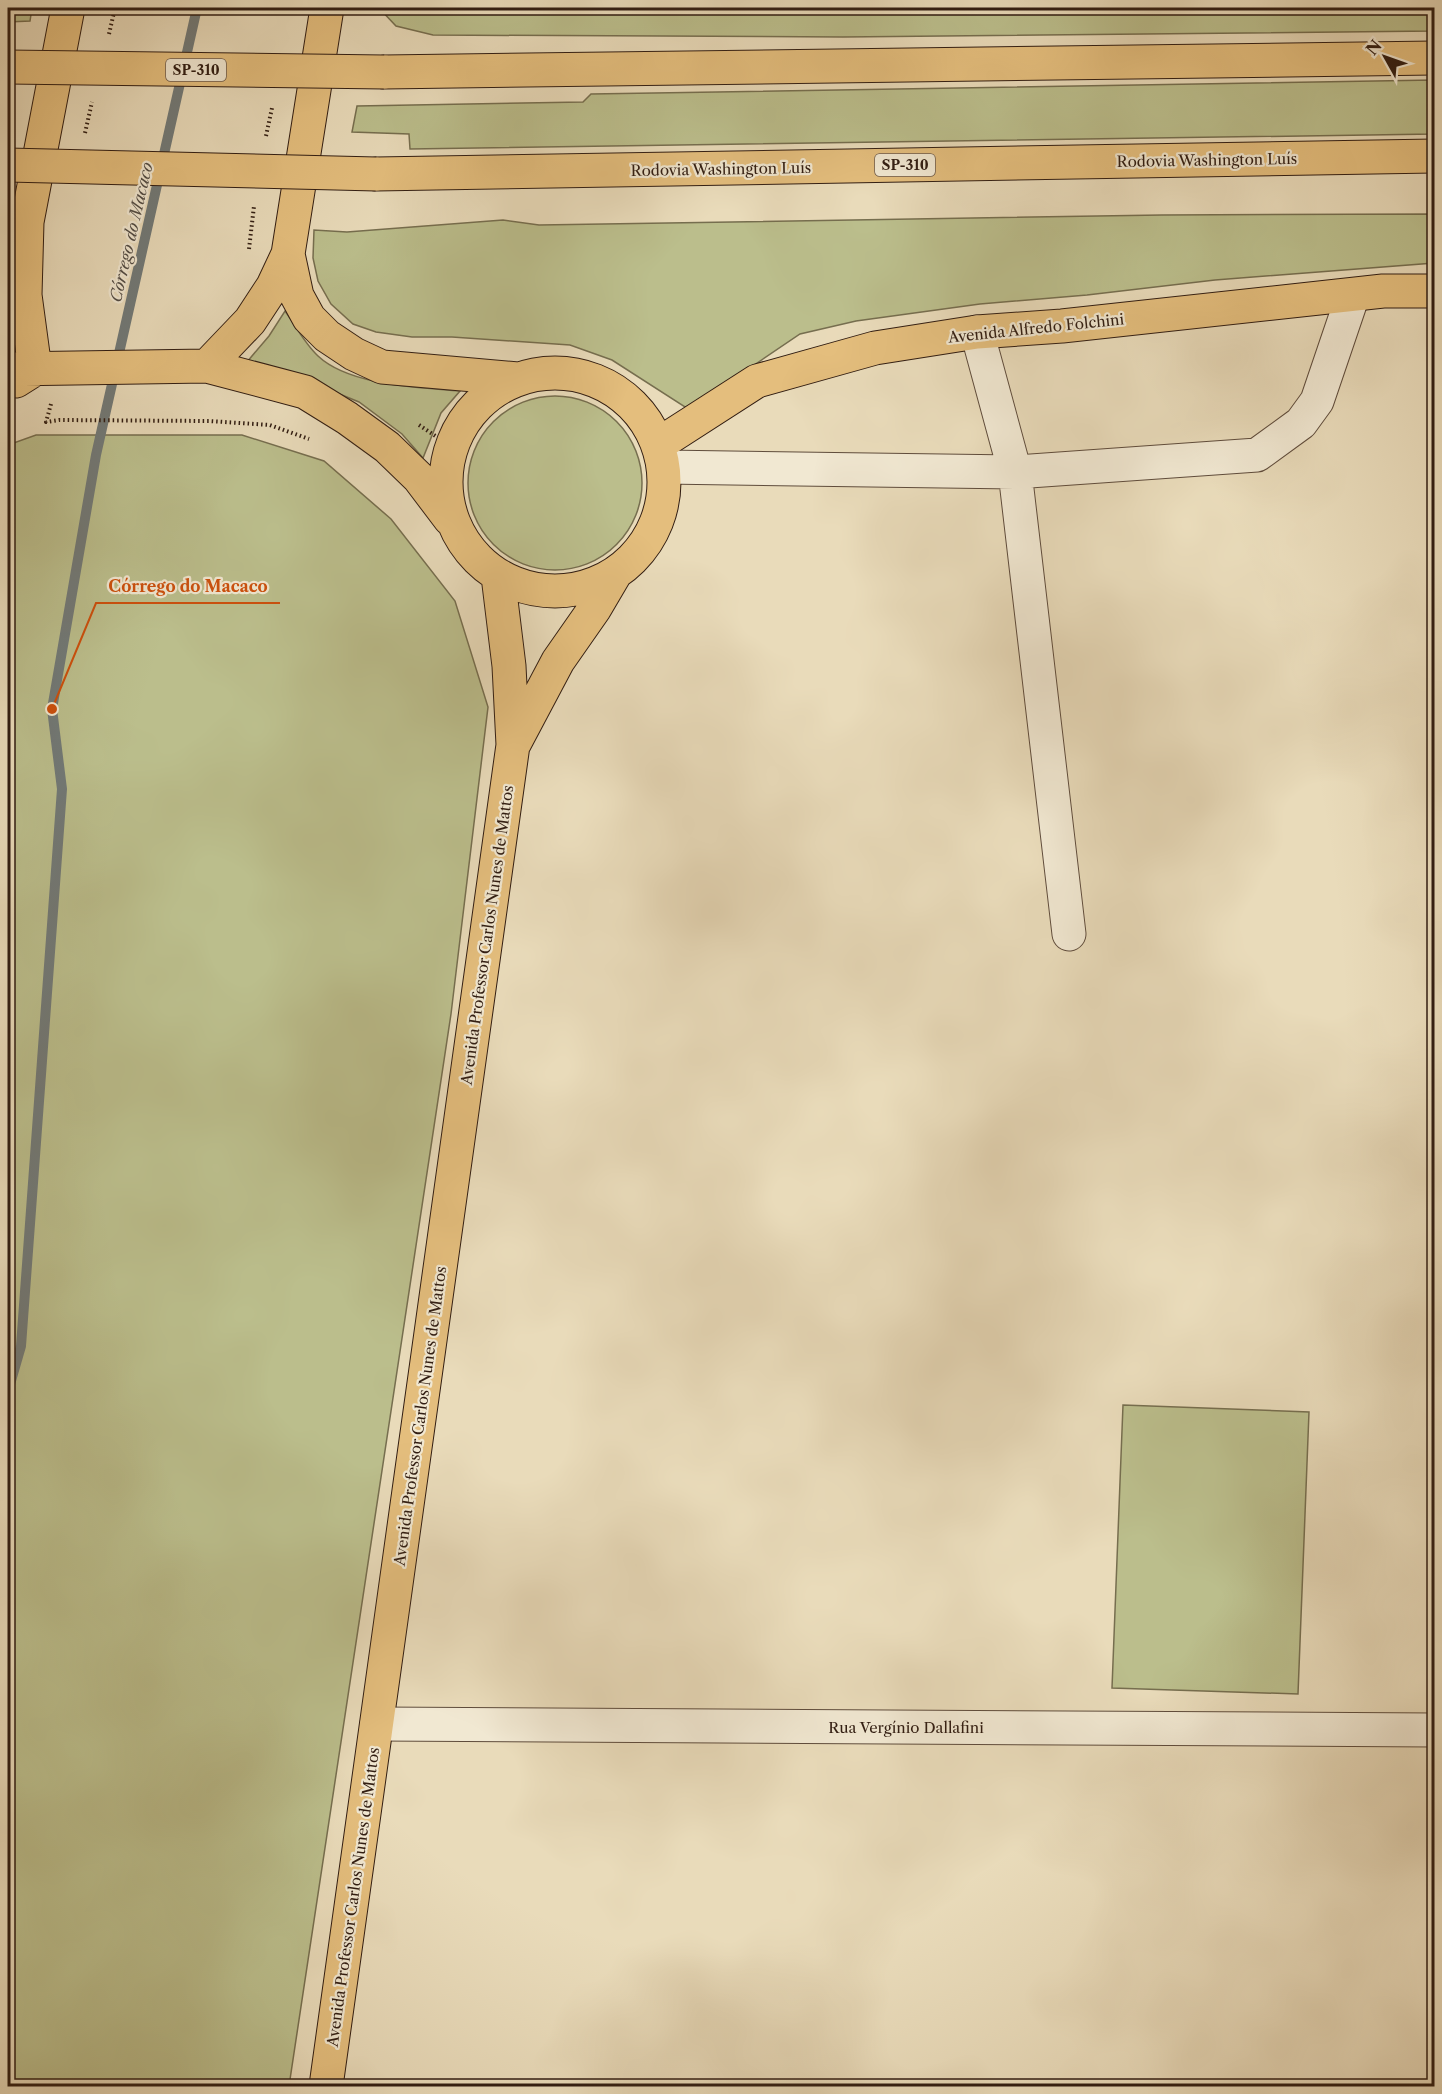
<svg xmlns="http://www.w3.org/2000/svg" width="1442" height="2094" font-family="'Libre Caslon Text',serif">
	<style>
		.grass { fill: #bbbe8c; stroke: #766e4f; stroke-width: 1.5 }
		.lines { fill: none; stroke-linecap: round; stroke-linejoin: round }
		.stream { stroke: #727a78; stroke-width: 10 }
		.minor-casing { stroke: #5f4c3c; stroke-width: 35 }
		.major-casing { stroke: #311d12; stroke-width: 35 }
		.highway-casing { stroke: #311d12; stroke-width: 35 }
		.path { stroke: #311d12; stroke-width: 4; stroke-dasharray: 1.5 3; stroke-linecap: butt }
		.minor { stroke: #f1e8d2; stroke-width: 33 }
		.major { stroke: #e4be7d; stroke-width: 33 }
		.highway { stroke: #e4be7d; stroke-width: 33 }
		.highway-bridge-casing { stroke: #311d12; stroke-width: 35; stroke-linecap: butt }
		.highway-bridge { stroke: #e4be7d; stroke-width: 33 }
		.labels { text-anchor: middle; dominant-baseline: central; stroke-width: 4.5; stroke-linejoin: round; paint-order: stroke }
		.shield { fill: #f1e8d2; stroke: #6b5a4c; stroke-width: 1.5 }
		.shield-label { font-size: 14px; font-weight: bold; fill: #311d12 }
		.street-label { font-size: 15px; fill: #311d12; stroke: #f1e8d2 }
		.water-label { font-size: 16px; font-style: italic; fill: #524c45; stroke: #f1e8d2 }
		.leader { fill: none; stroke: #cd500d; stroke-width: 2 }
		.callout-dot { fill: #cd500d; stroke: #f1e8d2; stroke-width: 2 }
		.callout-label { font-size: 16px; text-anchor: middle; font-weight: bold; fill: #cd500d; stroke: #f1e8d2; stroke-width: 4.5; stroke-linejoin: round; paint-order: stroke }
	</style>
	<rect width="100%" height="100%" fill="#e9dbba"/>
	<filter id="stains"><feTurbulence type="fractalNoise" baseFrequency=".00333" numOctaves="4"/><feColorMatrix values="0 0 0 0 .2 0 0 0 0 .09 0 0 0 0 .02 0 0 0 .5 -.17"/></filter>
	<radialGradient id="worn" r=".72"><stop offset=".6" stop-color="#630" stop-opacity="0"/><stop offset="1" stop-color="#630" stop-opacity=".3"/></radialGradient>
	<path class="grass" d="M8,8H32L30,21L8,22Z
		M379,8H1434V31L843,37L433,35L396,26Z
		M1434,80V134L410,149L409,134L352,132L357,106L583,102L591,94Z
		M1434,214V263L1215,280L1087,295L980,304L856,321L800,334L732,380L706,403L685,407L612,360L570,345L452,337H412L376,332L353,324L331,304L318,281L313,258L314,230L347,232L503,220L539,225L1162,215Z
		M285,311C295,325 305,344 318,356C350,386 419,387 460,391L441,413L423,458L402,434L359,402L310,382L246,363L269,336Z
		M468 483a87 87 0 1 1 174 0a87 87 0 1 1-174 0Z
		M36,435H242L324,461L391,519L455,601L488,707L451,1014L289,2086H8V445Z
		M1123,1405L1309,1412L1298,1694L1112,1688Z"/>
	<g class="lines">
		<path class="stream" d="M8,1391L21,1346L62,789L52,709L96,455L197,8"/>
		<defs>
			<path id="minor" d="M977,332L1015,472L1257,455L1301,423L1317,401L1353,295
				M664,467L1015,472L1069,934
				M377,1724L1434,1730"/>
			<path id="major" d="M288,254L297,296L309,318L327,336L354,354L382,367L518,379
				M207,366L250,321L273,286L288,254L327,8
				M8,369L207,366L305,392L347,418L387,447L419,478L450,519
				M446 482a109 109 0 1 1 218 0a109 109 0 1 1-218 0Z
				M16,381L35,369L25,295L27,222L68,8
				M659,444L757,381L875,348L977,332L1062,326L1383,291H1434
				M514,744L558,661L595,608L615,574
				M326,2086L513,745L509,666L498,576"/>
			<path id="highway" d="M384,72L1434,58
				M376,174L1434,156"/>
		</defs>
		<use href="#minor" class="minor-casing"/>
		<use href="#major" class="major-casing"/>
		<use href="#highway" class="highway-casing"/>
		<path class="path" d="M109,34L115,8
			M85,133L92,102
			M266,136L272,108
			M249,249L254,206
			M51,404L46,422L59,420L209,421L270,425L309,439
			M419,425L452,447"/>
		<use href="#minor" class="minor"/>
		<use href="#major" class="major"/>
		<use href="#highway" class="highway"/>
		<defs>
			<path id="highway-bridge" d="M8,67L384,72
				M8,165L376,174"/>
		</defs>
		<use href="#highway-bridge" class="highway-bridge-casing"/>
		<use href="#highway-bridge" class="highway-bridge"/>
	</g>
	<g class="labels">
		<g class="shield">
			<rect x="166" y="59" width="60" height="22" rx="4.5"/>
			<rect x="875" y="154" width="60" height="22" rx="4.5"/>
		</g>
		<g class="shield-label">
			<text x="196" y="70">SP-310</text>
			<text x="905" y="165">SP-310</text>
		</g>
		<g class="street-label">
			<text transform="translate(1207 160) rotate(-1)">Rodovia Washington Luís</text>
			<text transform="translate(721 169) rotate(-1)">Rodovia Washington Luís</text>
			<text transform="translate(1036 328) rotate(-6)">Avenida Alfredo Folchini</text>
			<text transform="translate(487 935) rotate(-82)">Avenida Professor Carlos Nunes de Mattos</text>
			<text transform="translate(420 1416) rotate(-82)">Avenida Professor Carlos Nunes de Mattos</text>
			<text x="906" y="1727">Rua Vergínio Dallafini</text>
			<text transform="translate(353 1897) rotate(-82)">Avenida Professor Carlos Nunes de Mattos</text>
		</g>
		<g class="water-label">
			<text transform="translate(131 232) rotate(-77)">Córrego do Macaco</text>
		</g>
	</g>
	<path class="leader" d="M52 709L96 603H280"/>
	<circle class="callout-dot" cx="52" cy="709" r="6"/>
	<g class="callout-label">
		<text x="188" y="592">Córrego do Macaco</text>
	</g>
	<rect width="1442" height="2094" fill="none" stroke="#e9dbba" stroke-width="30"/>
	<rect x="9" y="9" width="1424" height="2076" fill="none" stroke="#311d12" stroke-width="3"/>
	<rect x="15" y="15" width="1412" height="2064" fill="none" stroke="#311d12" stroke-width="1.5"/>
	<g transform="translate(1385 57) rotate(310)" stroke="#f1e8d2" stroke-width="4.5" paint-order="stroke">
	<path d="M0-4.5L10 22L0 15L-10 22Z" fill="#311d12"/>
	<text y="-9" font-size="16" font-weight="bold" text-anchor="middle" fill="#311d12">N</text>
	</g>
	<rect width="100%" height="100%" filter="url(#stains)"/>
	<rect width="100%" height="100%" fill="url(#worn)"/>
</svg>
